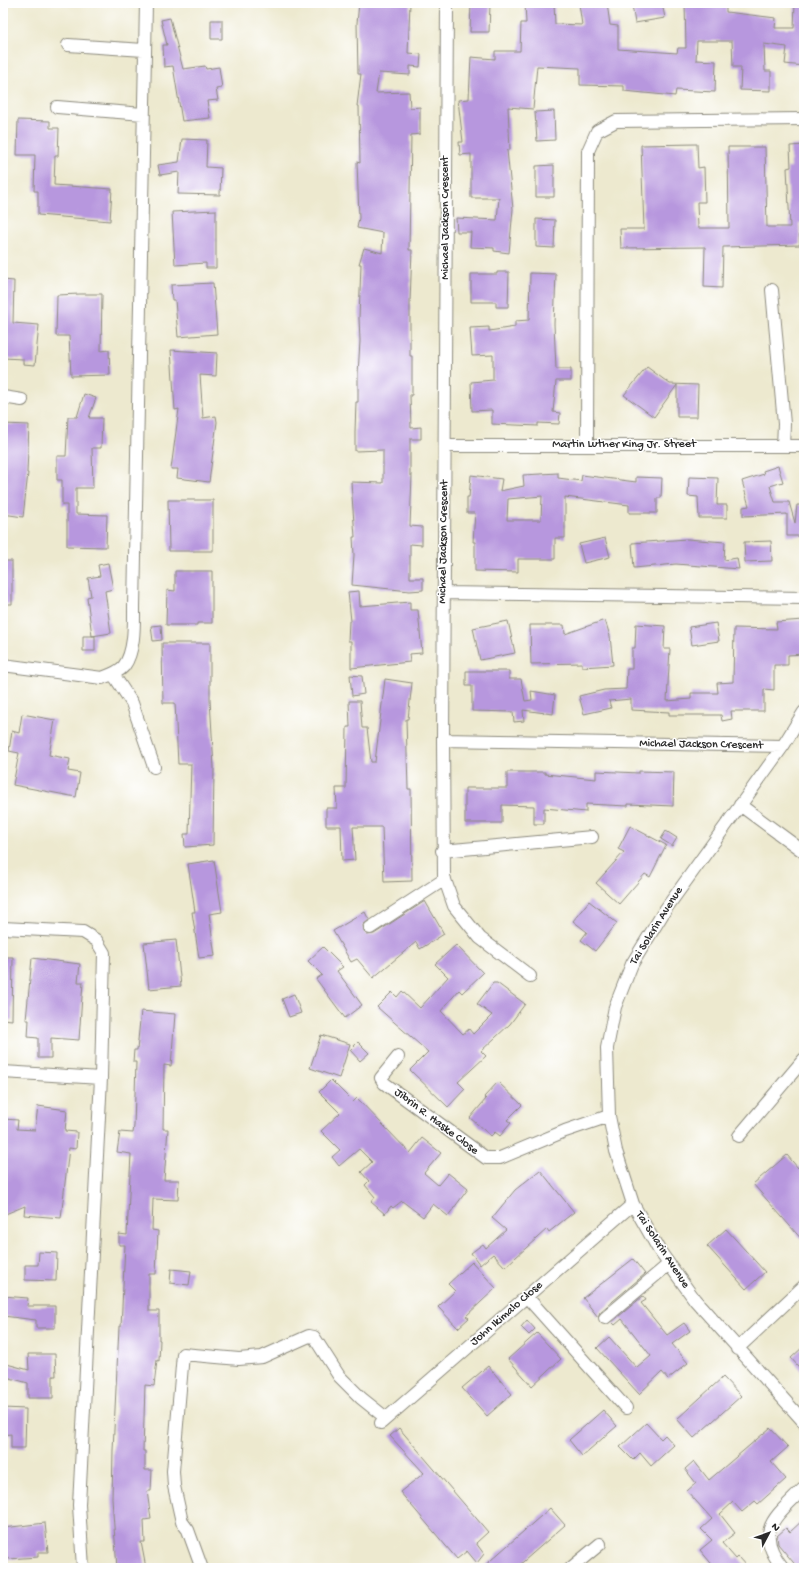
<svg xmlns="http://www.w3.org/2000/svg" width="807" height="1571" font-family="'Gochi Hand',sans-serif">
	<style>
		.building { fill: #b797de; fill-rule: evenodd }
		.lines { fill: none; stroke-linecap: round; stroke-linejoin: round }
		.minor-casing { stroke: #8c8a7d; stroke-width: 14 }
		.minor { stroke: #fff; stroke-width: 12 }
		.labels { text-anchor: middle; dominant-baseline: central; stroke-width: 3; stroke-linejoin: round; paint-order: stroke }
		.street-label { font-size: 12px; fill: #2b2b2b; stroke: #fff }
	</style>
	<rect width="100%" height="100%" fill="#fff"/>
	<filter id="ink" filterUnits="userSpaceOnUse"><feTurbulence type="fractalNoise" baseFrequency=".025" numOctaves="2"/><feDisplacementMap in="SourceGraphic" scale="8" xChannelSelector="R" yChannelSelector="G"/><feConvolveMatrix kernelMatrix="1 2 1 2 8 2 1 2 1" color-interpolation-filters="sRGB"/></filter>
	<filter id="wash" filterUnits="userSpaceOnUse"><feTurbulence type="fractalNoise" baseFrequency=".012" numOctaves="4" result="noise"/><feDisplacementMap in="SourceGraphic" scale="16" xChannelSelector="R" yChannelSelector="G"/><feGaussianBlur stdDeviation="0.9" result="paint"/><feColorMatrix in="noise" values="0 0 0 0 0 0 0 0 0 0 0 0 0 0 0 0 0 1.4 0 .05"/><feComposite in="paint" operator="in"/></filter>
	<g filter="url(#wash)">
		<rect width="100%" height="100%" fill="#ede9cf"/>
		<g id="blocks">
			<path class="building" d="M359,3H410L408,53L421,54L420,67L410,66V75L379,73L376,93L409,92L410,108L420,107V134L411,135L409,250H412L410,302V356H412V395H410L411,428L421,427V439H410V475H412L410,526L422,527V545L410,544V578H423V590L410,591L352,585L354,555L353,537H355L351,482L383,483V450L355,451V432L356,402H358V374L360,341L359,318L361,264H359L364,248L382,253L383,233L357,228L359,218L357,162L360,163L359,106H357L361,74H358L357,23Z
				M471,3L490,4L489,32H470Z
				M525,3H554L555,24L582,25L579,4L607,3L610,25L618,26V49L677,53L678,48H686L685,3H726V12L776,18L775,28H794L795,3H804V66L785,64L787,47L764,44L765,71H771V91L740,90L741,67H733L732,41H697L696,60L716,61L715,92L676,90L675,96L624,91V86L580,85V68L537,66L533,109L508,107L510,150H507L513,209L509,253L494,251V248L470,247L471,232H457L456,218L497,220L499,198H471V154L460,155L459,142H463L458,100L469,99L471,57L495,59V51H520L521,23H526Z
				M644,3H662L665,18L635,23L632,5Z
				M170,18L183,69L205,66L206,69L219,67L222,88L216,89L218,100L207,101L210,118L182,121L173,66L164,67L163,45H167L161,20Z
				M211,20H222V39H211Z
				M554,111L555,140L537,141L535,112Z
				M18,120L50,121V128H59L58,156H55L54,185L112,189L110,221L38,215V191H34L35,155H17Z
				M182,139L207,140L206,167L221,168L220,195L178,194L179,172L160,175L158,165L179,162Z
				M697,144L698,168L704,167L705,202H697L698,228H729L728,147H765L767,227H790L787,168L791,167L790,146L804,145V223H799L800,245L723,247L722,288L704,287L705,247L621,248L620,229H644L641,145Z
				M554,165V197H536V166Z
				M216,210V268H206V263L175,265L172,212Z
				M536,219L555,220L554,248L536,247Z
				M497,272H509L508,307H496V302H471V274H497Z
				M530,273L556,274L554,324L556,369H571V381H556L553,412L560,413L559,424L538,423V426L492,424V410L472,411L471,382L493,380V355L472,356L470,328L489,327V331L515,327V321L529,320Z
				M3,280L14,281L13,323L39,325L35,365L23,364V359L3,358Z
				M213,283L217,334L178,337L175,300H172L171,285Z
				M80,294H102L101,351L109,350L110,375L71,376L69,336H56L57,295Z
				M171,350L217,353L216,376L200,375L203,418L216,416L217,422L209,482L177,478L178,469H171L179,409L175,410Z
				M647,367L670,384L698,385L697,417H677V385L654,417L624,395Z
				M84,394L96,398L89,418H102L101,448H92L93,488H76V514L107,515L106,547L67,546V505H62V480H57V456H66L68,417H77Z
				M4,424L29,425L27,473H28L23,517L3,514Z
				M778,466L783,482L770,486L775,502H789L795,523L797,505H804V536H787V514L743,516V507L749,506L742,481L764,474L763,471Z
				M558,473V478L581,481L582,475L636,482V477L662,478L661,498H657V513H629V505L565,497V538H555V559H518V572L475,571V542H473L475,513H467V497H469L471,475L502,479L500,491L524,486L523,475ZM542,496L541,520H507L508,499Z
				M689,477L718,478L717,505H727V518H699L698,497L688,496Z
				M168,500H213V551H169Z
				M605,538L610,557L584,563L579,544Z
				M687,539L725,542L724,560L737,558L739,569L676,564L634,568L632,543Z
				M771,541L772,561L745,562L744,542Z
				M3,561H12V604H3Z
				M108,563L113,589L105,591L111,633L92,636L87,597L91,596L88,578L100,576L98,565Z
				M175,571H212V623H197V625H166L167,590L175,591Z
				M359,591L360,606L410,602V610H418L422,653L409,654L410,662L351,668V641H348L349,621H351L348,592Z
				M605,620L610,636L613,665L582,667V663L531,664L530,625H564L565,634Z
				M804,620V654L788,655V665H774V690L764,689V711H731L732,719L722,721L721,715H669V712L631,710V699L609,701L611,708L584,714L579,696L604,690L626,689L627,669H632V648H635L636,624L665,626L664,649H670L667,701L691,699V693H718L717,683L733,682L734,628L777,629L776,622Z
				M508,621L515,653L480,660L473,628Z
				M716,623L719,641L692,645L689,627Z
				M161,625L162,640L153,641L151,626Z
				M83,636H95V651H83Z
				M162,643H210V700L214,768L213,845L185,847L184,834H189L191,764H178L175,703H163Z
				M466,671H509V679H521L525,701L532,700L531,691L555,695L553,714L523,710L524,721L514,722L513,712L472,711V686H466Z
				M350,675L362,676L364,694L352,696Z
				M385,679L412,683L408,719H406L408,789H411L412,881L384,882L382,827H353L355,860L342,861L341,826H326V808H337L336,788H346L347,727H350L349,701H360L362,728H367L371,762H375Z
				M22,714L55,720L49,755L70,759L68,771L80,773L76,797L13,785L19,753L9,751L12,731L19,733Z
				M596,771L639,773V771L674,772L673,806L628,804V806L586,804V812L544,808V824H534V806L502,805V823H465V788H507V772H545V774L596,779Z
				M630,826L666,845L650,877L645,874L619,904L596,883L624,852L618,849Z
				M666,831L677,838L672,846L661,839Z
				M214,860L222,912L209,914L215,956L199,958L192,912H195L188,864Z
				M425,901L444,934L420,949L416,942L373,978L357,959L351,962L333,931L365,912L369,920L363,925L364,932L367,935L374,934Z
				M589,901L617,923L595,951L581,940L587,932L573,921Z
				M176,940L181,986L149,989L144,943Z
				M456,945L483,973L462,993L459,990L441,1011L463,1034L469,1029L473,1034L492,1015L477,1004L493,983H497L525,1004L510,1024L481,1051L486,1056L458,1082L465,1089L448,1107L410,1070L428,1052L377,1007L392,992L397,997L402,991L420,1008L448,977L435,964Z
				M323,947L343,967L337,971L362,1005L345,1018L316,979L322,975L308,961Z
				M3,957H13L12,1020L3,1019Z
				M32,958L80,964L78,982H83L79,1040L51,1038V1058H38V1038L28,1037L29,1020H26Z
				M294,994L301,1013L289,1017L282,999Z
				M141,1011L175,1014L171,1066L164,1065L163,1129H168L164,1180H179L178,1200L153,1199L152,1230L158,1231L156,1274H149V1311H159V1340H160L159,1361L157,1360L154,1386L145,1385L143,1451H145V1470H152L151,1491H147L151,1519L144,1520L145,1542H141L146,1568H117L112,1499L113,1450L119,1327H121L125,1245H119V1234L127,1235L131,1154L117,1152L120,1132L133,1133L134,1126L136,1062H133L134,1050H137Z
				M321,1035L350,1044L339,1078L310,1068Z
				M358,1042L369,1053L360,1061L350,1050Z
				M331,1080L353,1102L357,1098L410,1153L422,1138L441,1153L424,1173L438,1185L448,1173L468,1189L448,1216L433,1204L423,1217L402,1201L393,1208L391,1206L385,1214L371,1202L375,1197L365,1185L369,1181L361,1172L372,1162L359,1149L339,1166L332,1157L340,1150L321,1131L340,1113L319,1092Z
				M498,1082L522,1105L507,1120L511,1123L500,1136L495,1132L491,1136L470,1118L486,1099L484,1097Z
				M38,1106L67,1110L65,1131L77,1132L76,1149L69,1148L61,1218L24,1215L25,1206L3,1215V1119L18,1120L17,1129L35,1130Z
				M787,1155L798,1168L804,1162V1242L753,1184Z
				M540,1170L574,1212L549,1232L547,1229L505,1267L493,1254L480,1265L471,1253L483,1244L486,1248L506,1230L492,1218L515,1190Z
				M726,1229L765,1272L746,1289L707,1246Z
				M39,1252L57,1253L56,1281L25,1280V1265H38Z
				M633,1259L645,1274L600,1312L598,1317L583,1298Z
				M472,1262L496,1288L466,1316L469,1318L458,1328L438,1307L455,1291L448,1284Z
				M171,1269L191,1271L189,1285L170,1283Z
				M3,1296L28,1298L27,1306H55V1328H36V1320L3,1316Z
				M643,1296L646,1300L641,1303L667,1335L684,1323L690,1331L672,1344L688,1363L668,1379L662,1372L639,1394L597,1348L609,1337L637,1368L651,1356L622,1319L615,1325L612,1322Z
				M527,1320L535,1329L529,1335L521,1327Z
				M537,1333L561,1359L532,1386L508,1359Z
				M804,1346V1373L791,1358Z
				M28,1354H55L56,1376H53V1398H28V1383L3,1376V1363L29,1370Z
				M488,1366L512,1394L487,1416L462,1388Z
				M723,1377L741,1396L694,1438L677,1419Z
				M3,1408L26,1409L25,1448H11V1434L3,1435Z
				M603,1410L617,1426L582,1456L569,1440Z
				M646,1423L661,1439L665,1435L674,1445L651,1466L640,1453L633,1460L620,1447Z
				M399,1428L488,1532L476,1543L484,1554L477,1563L467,1551L457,1559L400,1492L424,1473L390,1436Z
				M770,1428L788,1447L771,1462L786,1479L758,1504L755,1501L742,1512L733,1502L720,1514L735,1533L722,1543L736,1559L738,1557L748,1568H715L700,1550L712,1540L701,1529L712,1519L687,1491L696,1483L685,1469L694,1461L709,1480Z
				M550,1508L565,1525L516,1568H482Z
				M804,1519V1568H798L778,1544L777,1536L786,1528L790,1532Z
				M45,1523L48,1552H38V1557L8,1559V1557H3V1528Z"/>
		</g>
	</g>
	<g filter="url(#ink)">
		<use href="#blocks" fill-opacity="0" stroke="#8c8a7d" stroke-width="1"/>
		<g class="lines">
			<defs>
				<path id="minor" d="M447,3L443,740L783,746
					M68,45L144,50
					M57,107L143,114
					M772,290L784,424L783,446
					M3,397L22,400
					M587,445L588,151L597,131L616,121L804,119
					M445,446H804
					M443,593L804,598
					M3,665L102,678C110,675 119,672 124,666C135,651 134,624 134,607L146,3
					M113,674L132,703L154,767
					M804,712L783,746L665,910L632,964L615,1007L607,1048L609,1116L616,1151L633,1204L659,1250L695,1300L804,1422
					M443,740L444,877L454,906L480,938L530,976
					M740,805L804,852
					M442,851L592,837
					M3,928L83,932L96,940L104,953L101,1078L79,1505L83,1568
					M370,928L445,879
					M398,1057L381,1078L384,1083L486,1158H500L565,1131L609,1116
					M3,1072L101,1078
					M739,1136L804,1059
					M527,1297L626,1408
					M605,1318L669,1264
					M737,1349L804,1286
					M381,1423L633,1204
					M201,1566L188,1530L182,1522L174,1486L173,1471L183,1354L239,1359L262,1357L309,1336L314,1337L339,1376L361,1398L386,1418
					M571,1568L600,1544
					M783,1568C752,1530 777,1516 804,1488"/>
			</defs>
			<use href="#minor" class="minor-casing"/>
			<use href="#minor" class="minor"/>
		</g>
	</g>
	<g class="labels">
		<g class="street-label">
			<text transform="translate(446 218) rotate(-90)">Michael Jackson Crescent</text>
			<text x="624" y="445">Martin Luther King Jr. Street</text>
			<text transform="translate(444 542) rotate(-89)">Michael Jackson Crescent</text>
			<text transform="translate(701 745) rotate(1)">Michael Jackson Crescent</text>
			<text transform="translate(657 926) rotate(-58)">Tai Solarin Avenue</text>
			<text transform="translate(436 1122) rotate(37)">Jibrin R. Haske Close</text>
			<text transform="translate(662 1250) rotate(57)">Tai Solarin Avenue</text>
			<text transform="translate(507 1314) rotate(-41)">John Ikimalo Close</text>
		</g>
	</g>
	<rect width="807" height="1571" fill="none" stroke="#fff" stroke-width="16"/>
	<g transform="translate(769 1533) rotate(49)" stroke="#ffffff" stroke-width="3" paint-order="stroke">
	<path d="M0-3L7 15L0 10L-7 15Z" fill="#2b2b2b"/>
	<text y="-6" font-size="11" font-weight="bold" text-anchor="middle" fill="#2b2b2b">N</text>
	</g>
</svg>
